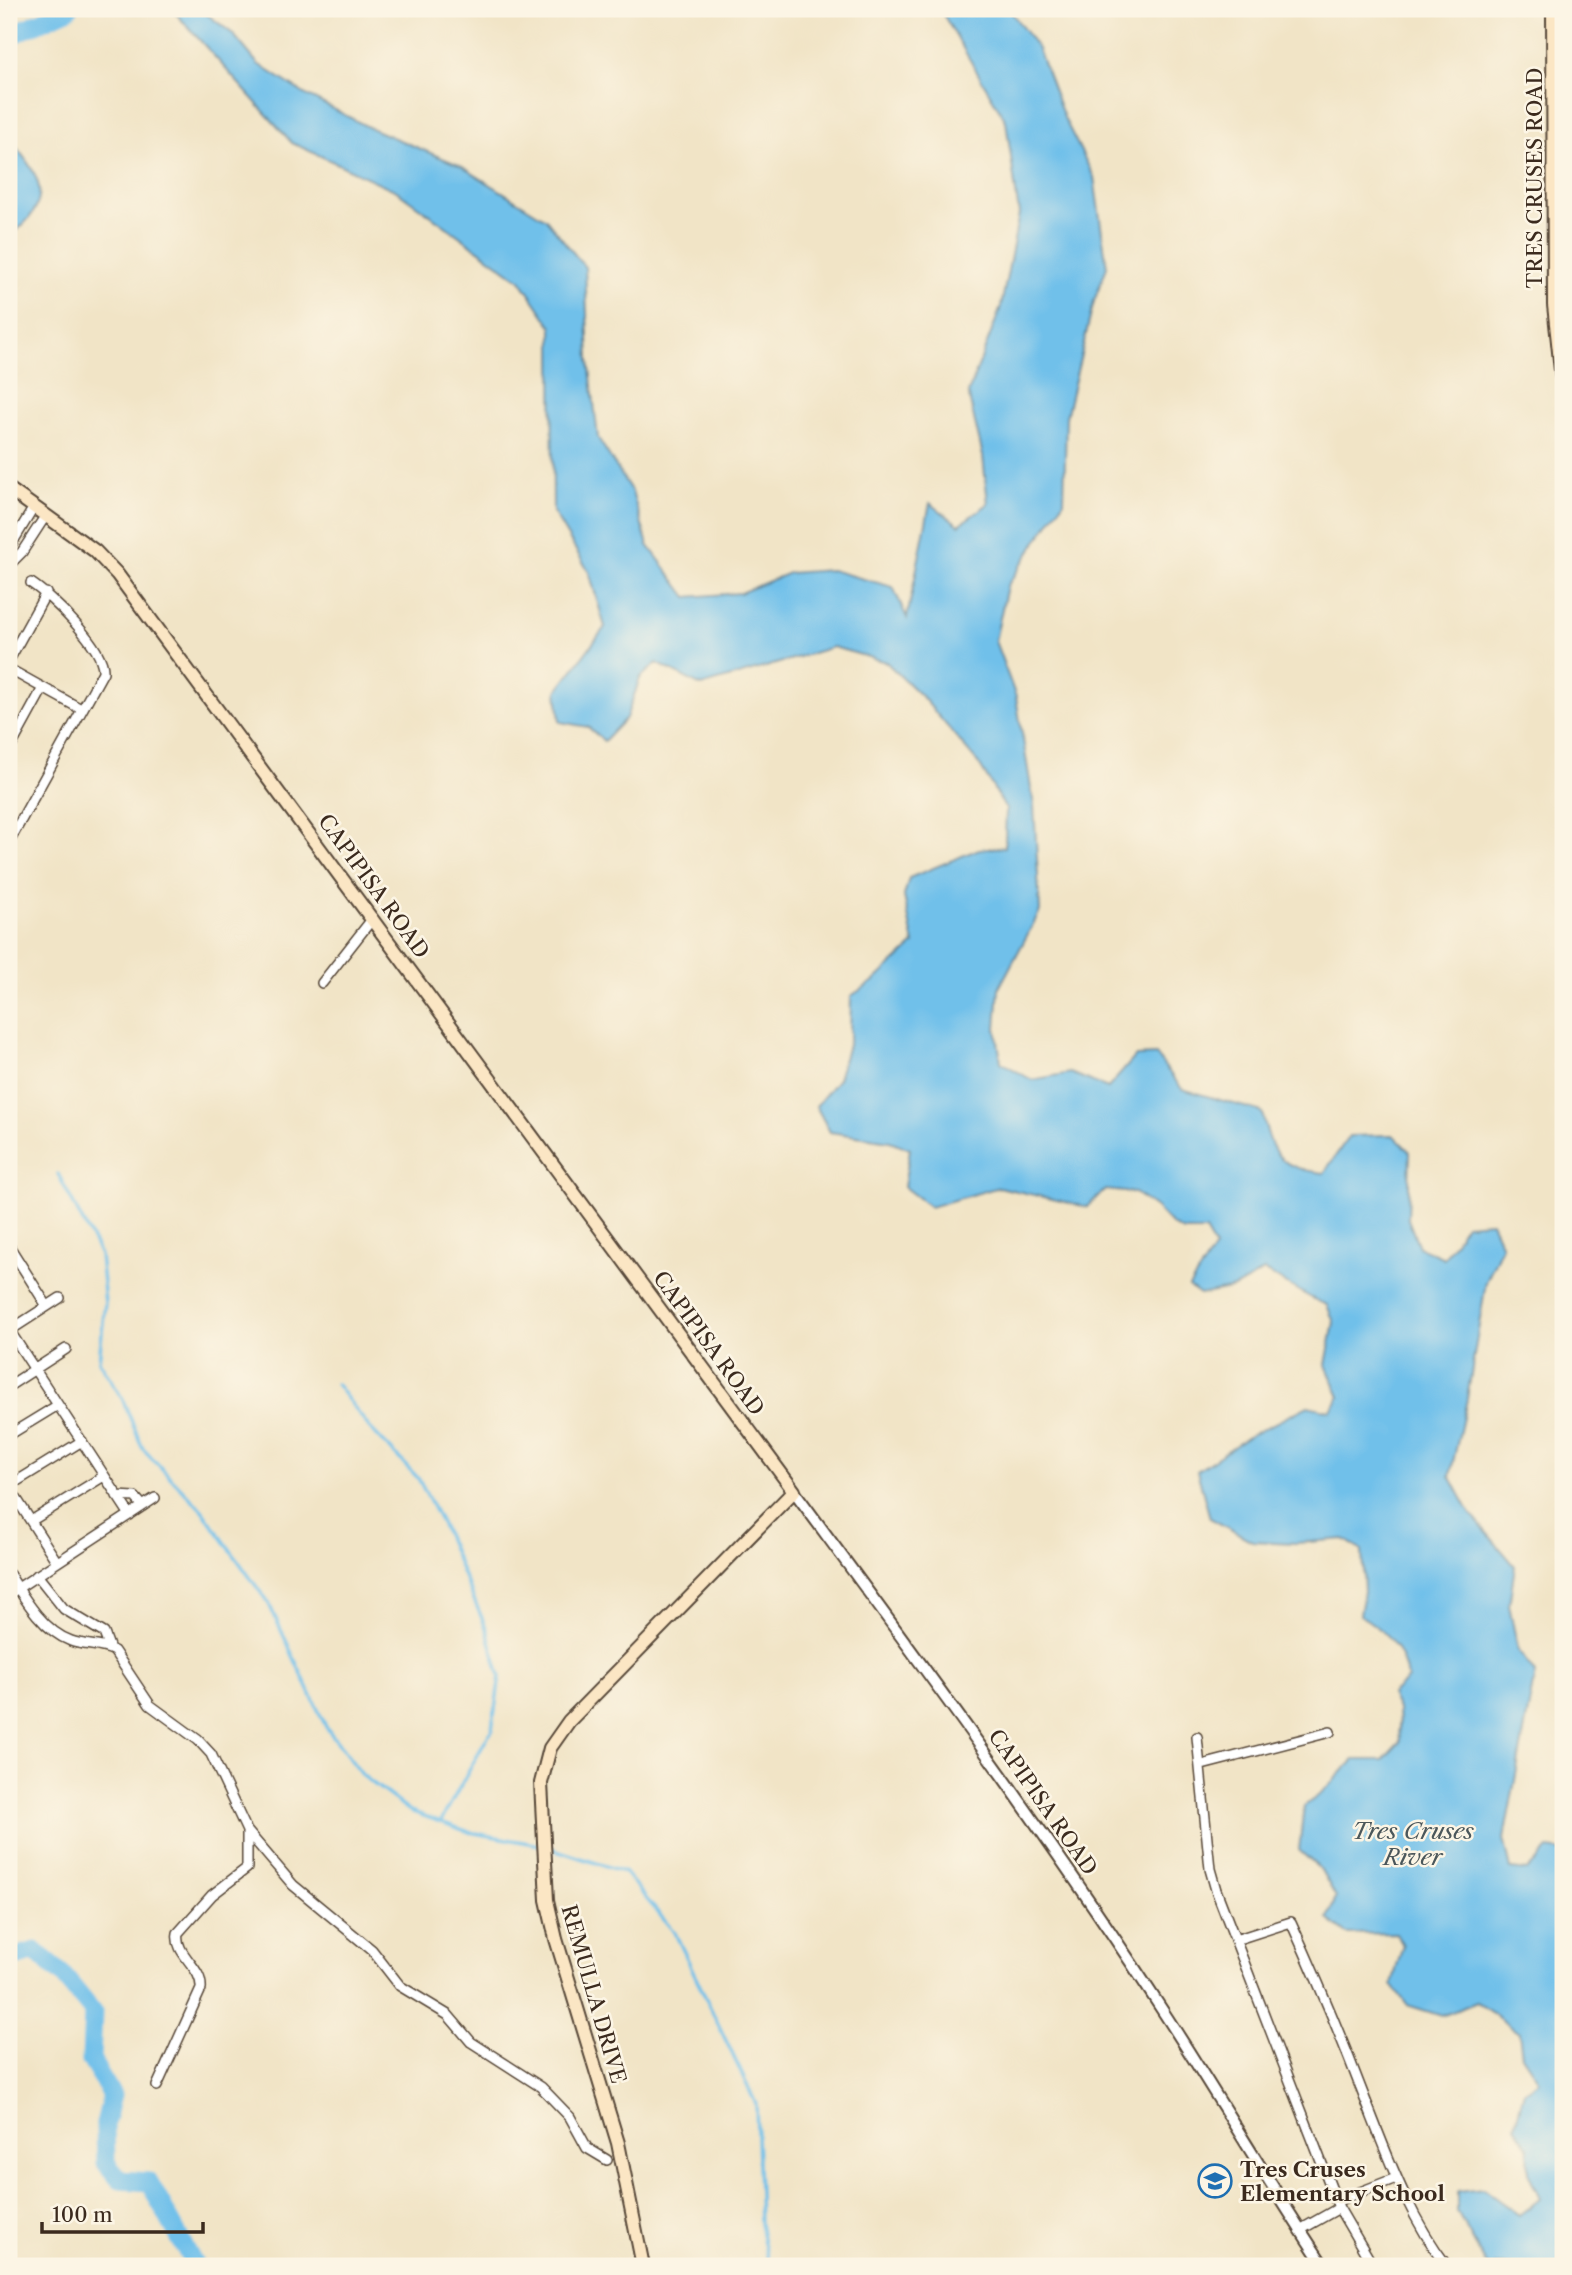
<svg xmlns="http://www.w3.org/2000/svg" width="1572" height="2275" font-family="'Libre Caslon Text',serif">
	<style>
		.water { fill: #6fc0ea; stroke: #557584; stroke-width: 2 }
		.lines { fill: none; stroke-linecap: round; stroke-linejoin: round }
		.stream { stroke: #6fc0ea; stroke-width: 3.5 }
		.river { stroke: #6fc0ea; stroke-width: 19 }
		.minor-casing { stroke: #564637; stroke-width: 12 }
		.tertiary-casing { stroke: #564637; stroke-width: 14 }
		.secondary-casing { stroke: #564637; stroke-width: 16 }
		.minor { stroke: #fff; stroke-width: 9 }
		.tertiary { stroke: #fff; stroke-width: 10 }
		.secondary { stroke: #fbe6c4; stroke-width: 12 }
		.labels { text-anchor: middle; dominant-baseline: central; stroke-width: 5; stroke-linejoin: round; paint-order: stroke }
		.street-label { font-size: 21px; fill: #3b2a1e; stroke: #fcf5e5 }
		.poi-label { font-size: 21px; font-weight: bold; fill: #3b2a1e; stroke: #fcf5e5; text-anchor: start }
		.water-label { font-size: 23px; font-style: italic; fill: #4b575b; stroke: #fcf5e5 }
	</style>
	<rect width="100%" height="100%" fill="#fcf5e5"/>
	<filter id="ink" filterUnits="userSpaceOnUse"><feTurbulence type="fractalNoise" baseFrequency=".0143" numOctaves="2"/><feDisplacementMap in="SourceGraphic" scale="14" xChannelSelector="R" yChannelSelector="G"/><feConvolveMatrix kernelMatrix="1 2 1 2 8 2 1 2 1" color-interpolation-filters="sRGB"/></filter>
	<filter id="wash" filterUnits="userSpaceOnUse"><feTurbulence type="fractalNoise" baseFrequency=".00686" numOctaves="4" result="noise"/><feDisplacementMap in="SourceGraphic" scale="28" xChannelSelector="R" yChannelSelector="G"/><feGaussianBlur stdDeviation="1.57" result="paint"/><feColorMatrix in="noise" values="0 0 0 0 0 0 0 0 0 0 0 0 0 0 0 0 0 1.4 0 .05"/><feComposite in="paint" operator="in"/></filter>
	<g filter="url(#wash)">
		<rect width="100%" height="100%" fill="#f1e4c6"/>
		<path class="water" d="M172,9H200L233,34L258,64L306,95L368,127L459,165L546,219L585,267L589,360L598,438L632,492L648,545L687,597L740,593L789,573L831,570L893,587L907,618L930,503L959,525L988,504L983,456L968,393L1001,307L1019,214L1006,121L940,9H1009L1038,49L1065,120L1094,177L1107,267L1094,301L1066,417L1064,501L1007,586L995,641L1016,697L1034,806L1040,911L999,988L996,1028L1001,1062L1032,1080L1070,1073L1108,1088L1136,1056L1156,1055L1182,1089L1262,1112C1272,1155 1278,1168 1324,1173L1349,1136L1393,1135L1410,1152L1408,1219L1419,1247L1444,1258L1466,1224L1491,1222L1502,1246L1486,1282L1467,1399L1450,1476L1470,1513L1515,1566L1509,1605L1518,1650L1535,1673L1504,1839L1511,1869L1527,1871L1548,1849L1563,1851V2266H1487L1457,2212V2192L1483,2189L1519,2215L1540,2199L1529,2174L1528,2147L1515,2126L1524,2091L1539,2081L1522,2055L1519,2033L1477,2002L1442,2016L1407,2005L1392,1984L1403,1945L1396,1933L1347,1934L1328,1919L1336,1897L1321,1870L1299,1850L1304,1806L1318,1796L1354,1760H1383L1400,1742L1398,1710L1391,1694L1408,1679C1400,1645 1389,1634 1360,1615L1364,1591L1362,1551L1344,1539L1296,1543L1252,1541L1210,1518L1197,1471L1251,1435L1308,1406L1330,1411L1340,1397L1326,1365L1334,1322L1327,1305C1304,1296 1286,1282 1264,1271L1234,1288L1200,1295L1189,1287L1215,1248L1205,1231H1184L1172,1225L1156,1208L1135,1193L1105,1190L1087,1207L999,1187L930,1207L904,1187L910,1149L890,1141L830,1132L816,1106L838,1079L850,1038L851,996L874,981L914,944L904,896L909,878L979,849L1005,847L1006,809L979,764L925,700L886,662L833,647L701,686L657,663L640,678L626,718L604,741L588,727L560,722L557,691L605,627L589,572L553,512L552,327L520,280L397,191L292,143Z
			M9,138C35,171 58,196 17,230L9,228Z"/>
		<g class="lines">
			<path class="stream" d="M58,1174L100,1255L105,1303L99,1361L122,1398L143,1449L202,1510L269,1604L326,1727L363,1776L410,1811L469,1832L540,1845
				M336,1384L369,1427L418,1478L442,1525L487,1630L500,1676L492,1729L441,1821
				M547,1847L624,1872L675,1933L756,2104L760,2224L769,2266"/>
			<path class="river" d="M9,36L69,9
				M9,1959L35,1951L63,1975L93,2012L91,2060L112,2095L105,2124L106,2163L120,2180L149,2182L195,2266"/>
		</g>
	</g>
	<g filter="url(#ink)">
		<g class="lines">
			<defs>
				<path id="minor" d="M9,554L11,545L34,507
					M9,565L22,552L46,515
					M9,660L46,593
					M9,669L81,709
					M9,750L43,688
					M9,842L103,672C105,648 51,596 31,583
					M322,983L373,918
					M9,1246L47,1306
					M9,1330L130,1515
					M9,1331L60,1298
					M9,1386L66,1349
					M9,1435L58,1405
					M9,1486L82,1441
					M9,1487L57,1562
					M117,1496L135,1497L143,1506
					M31,1521L104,1476
					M9,1574C24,1598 43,1631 71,1641C85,1646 101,1644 114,1651L150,1705L198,1740L211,1754L247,1831L293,1885L372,1950L400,1986L448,2015L471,2042L541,2087L570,2117L587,2148L607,2160
					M37,1575L64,1609L104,1633L110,1649
					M9,1594L155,1498
					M1197,1737L1210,1869L1216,1890L1339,2208L1373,2266
					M1202,1765L1330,1732
					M1235,1940L1291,1922C1317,1979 1341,2036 1363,2094C1387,2154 1407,2214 1447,2266
					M157,2086L201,1989C203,1967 174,1955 178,1933L212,1895L247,1868V1833
					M1337,2201L1396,2178
					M1300,2230L1339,2208"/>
				<path id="tertiary" d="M794,1491C922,1665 1051,1838 1168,2019C1221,2101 1270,2185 1324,2266"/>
				<path id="secondary" d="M1553,9L1554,305L1563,389
					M9,489L95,551L117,574L794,1491L569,1721L550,1748L541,1783L547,1900L556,1939L618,2143L643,2266"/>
			</defs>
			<use href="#minor" class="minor-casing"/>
			<use href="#tertiary" class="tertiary-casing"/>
			<use href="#secondary" class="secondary-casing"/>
			<use href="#minor" class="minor"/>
			<use href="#tertiary" class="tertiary"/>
			<use href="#secondary" class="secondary"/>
		</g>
	</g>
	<defs>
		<symbol id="school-ring" viewBox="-11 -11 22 22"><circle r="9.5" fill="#fcf5e5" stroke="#1f6fb2" stroke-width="1.5"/><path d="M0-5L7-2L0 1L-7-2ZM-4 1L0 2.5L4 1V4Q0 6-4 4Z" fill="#1f6fb2"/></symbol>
	</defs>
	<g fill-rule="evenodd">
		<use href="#school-ring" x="1196" y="2162" width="38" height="38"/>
	</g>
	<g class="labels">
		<g class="street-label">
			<text transform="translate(1534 178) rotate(-90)">TRES CRUSES ROAD</text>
			<text transform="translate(374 886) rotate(54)">CAPIPISA ROAD</text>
			<text transform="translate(709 1343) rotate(54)">CAPIPISA ROAD</text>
			<text transform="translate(1043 1802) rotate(55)">CAPIPISA ROAD</text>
			<text transform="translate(594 1994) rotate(74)">REMULLA DRIVE</text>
		</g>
		<g class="poi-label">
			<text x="1240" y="2169">Tres Cruses<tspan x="1240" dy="24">Elementary School</tspan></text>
		</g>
		<g class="water-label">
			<text x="1413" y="1831">Tres Cruses<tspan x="1413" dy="26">River</tspan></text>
		</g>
	</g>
	<rect width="1572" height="2275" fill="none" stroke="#fcf5e5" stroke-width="35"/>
	<path d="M42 2222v10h161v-10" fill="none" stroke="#3b2a1e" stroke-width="3.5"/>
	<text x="52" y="2222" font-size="21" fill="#3b2a1e" stroke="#fcf5e5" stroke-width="5" paint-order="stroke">100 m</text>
</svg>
